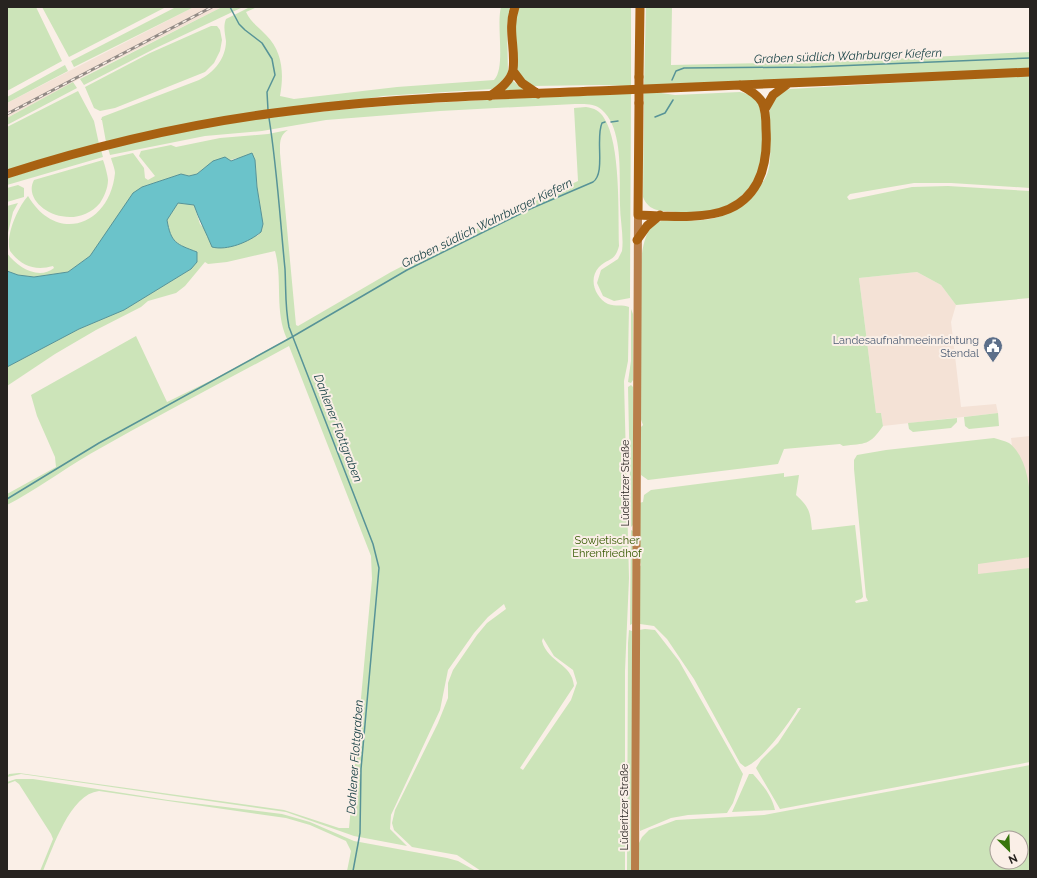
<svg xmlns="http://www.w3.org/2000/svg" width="1037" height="878" font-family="Raleway,sans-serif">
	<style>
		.built { fill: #f4e2d6 }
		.green { fill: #cce4b9; fill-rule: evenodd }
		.water { fill: #6bc3ca; stroke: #579397 }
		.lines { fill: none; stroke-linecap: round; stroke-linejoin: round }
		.stream { stroke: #579397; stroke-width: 1.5 }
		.secondary { stroke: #b87e4a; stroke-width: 8 }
		.primary { stroke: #a86112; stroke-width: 9 }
		.rail-casing { stroke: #928a85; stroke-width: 3 }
		.rail { stroke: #faefe7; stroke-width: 1.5; stroke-dasharray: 4.5; stroke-linecap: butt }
		.primary-bridge { stroke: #a86112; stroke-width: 9 }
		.labels { text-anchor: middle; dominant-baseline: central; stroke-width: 4; stroke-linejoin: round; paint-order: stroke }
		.service-label { font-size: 11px; fill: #4e5e75; stroke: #faefe7; text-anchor: end }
		.street-label { font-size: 11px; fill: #272320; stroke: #faefe7 }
		.park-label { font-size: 11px; fill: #355900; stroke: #faefe7 }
		.water-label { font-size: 12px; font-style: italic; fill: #1a4347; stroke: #faefe7 }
	</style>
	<rect width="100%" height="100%" fill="#faefe7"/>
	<path class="built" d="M194,7H222L90,73L7,118V103Z
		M917,272L941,285L956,305L951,322L961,407L996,404L998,413L883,426L881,413H876L859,278Z
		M1030,436V570L976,577L973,558L1025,551L1011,438Z"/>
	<path class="green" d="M7,7H36L62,61L7,91Z
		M42,7H166L69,57Z
		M176,7H194L74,67L71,61Z
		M222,7H243L156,48L84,85L80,79Z
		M250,7H257L246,12C251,23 259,27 266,35C283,52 284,74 280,96L294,99L397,87L494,80C506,68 496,25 501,7H510L507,26L508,73L498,86L492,89L383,96L106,142L102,120H101L102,117L199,80C214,73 226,58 226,41C225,34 223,26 226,19Z
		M519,7H631V86L600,85L533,86L526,83L518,73L517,67L515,24Z
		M646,7H672L671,65L854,61L1030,52V69L644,86Z
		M211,26H217L220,30L222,40L220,51L214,63L205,72L115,108L100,111L94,108L85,87L150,53Z
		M65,65L68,71L7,103V97Z
		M1030,75V188L951,183H914L850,194L847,197L849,200L912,187L948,186L1030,191V298L956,305L941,285L917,272L859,278L876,413H881L883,426C869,446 866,443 843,446L840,444L784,449L778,464L648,480L641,475V427L643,425L640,417L641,262C647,199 674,228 715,218C731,214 745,198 757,188C789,163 747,100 790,89Z
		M513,81L524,90L503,91L512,81Z
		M73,82L77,88L7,125V118Z
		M78,91L94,121L99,144L7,171V127Z
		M654,92L675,95L740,92C746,93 754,97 758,102C763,111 764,146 763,156C762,164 757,176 753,182C748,190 740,198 732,203C715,213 695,212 676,212C661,211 649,212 643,197L644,93Z
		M631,93L630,298L614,301L603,296L597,283L601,270L618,259L622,251C624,236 620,220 620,205C619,178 624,129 602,110C595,103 584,104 575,104L440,111L326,120L262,131L205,136L110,155L108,148C165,136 223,122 281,116C397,102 514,99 631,93Z
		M586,107C594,108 600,111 604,118C621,144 618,213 619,246C615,262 608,258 599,267C588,279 595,297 608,304C615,307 623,304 629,307L628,361L624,381L629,578L625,671V871H481L457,855L412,847L394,830L392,823L395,810L438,723L448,698V683L453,670L477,635L487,623L506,609L504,604L488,617L474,633L448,670L440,710L391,815L390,829L407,846L354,836L286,812L21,774L7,777L9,774L19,773L284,810L339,828H349L372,579L371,556L289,346C223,382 155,417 90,454C61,471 36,490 7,505V494L56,467L55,457L37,416L31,395L136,336L167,402L214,379L287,339C274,310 283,280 275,251L227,262L208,264L205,262L185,286L176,293L148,301L141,307L96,330L55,354L7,386V367L79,329L124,310L191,269L197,252C176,244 171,243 167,220L178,203L194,205L200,224L207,232L209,240L257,236L261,232L263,224L257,187L255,160L237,158L204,168L197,174L189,176L181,174L142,187L90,256L68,272L34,277L18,275L7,271V253C16,266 38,281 54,268L53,266C35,271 21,266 10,251C5,236 18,207 28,196C57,245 110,225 115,173C115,169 112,162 111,158L133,153L144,168L145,178L148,180L155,176L139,156L141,151L171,145L176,147L220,138L268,134L288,130C279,136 280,143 280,153L296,325L298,326L391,272L453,240L578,181L574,108ZM543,638L554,656L573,670L577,683L571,700L523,770L520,768L574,686C572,663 548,663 542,641Z
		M101,150L103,157L7,185V178Z
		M103,160C105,165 108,177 108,180C108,188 104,197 100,203C73,235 20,206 34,180Z
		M18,185L24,188V197L7,202V188Z
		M18,203L13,212L7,237V206Z
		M631,309L633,314V380L631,383L628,382L631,361Z
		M631,385L633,387V525L631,527L628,387Z
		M998,413L999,426L969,429L965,426L964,417Z
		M957,418V422L951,428L913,432L909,429L908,423Z
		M994,438C998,439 1005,441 1009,443C1037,464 1030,525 1030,557L978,564V574L1030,568V762L780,809L756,768L761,760L778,743L801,708H798C789,723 762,761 745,767L740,763L694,679L667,639L654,626L640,624L639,568L641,565L639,559V503L643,502L644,495L651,490L784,473V477L799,475L796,495C810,508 810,512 812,530L855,525L863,597L861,599L855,601L856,603L868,601L866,597L854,469V460L857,455L886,450Z
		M631,530L633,531L632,624L630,625Z
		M645,629L655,630L679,661L743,774L733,803L727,813L688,815L671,818L640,831L639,630Z
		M629,630L632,631V871H627L628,643Z
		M1030,765V871H639V843L642,837L649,830L676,820L764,815ZM997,838H1021V862H997Z
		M749,774H753C762,784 772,796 775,810L732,812Z
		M16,779H33L168,800L282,814L310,822L354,841L447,858L458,861L476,871H347L351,851L346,841L310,825L286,818L99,791C70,794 53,848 43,871H40L53,839L51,834L19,784L15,781L7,784V782Z"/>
	<path class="water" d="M252,153L255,160L257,187L263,224L261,232C249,242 227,251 212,247C206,232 199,220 194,205L178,203L167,220C171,243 176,244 197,252V262L191,269L124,310L79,329L7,367V271L18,275L34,277L68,272L90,256L133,193L142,187L181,174L189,176L197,174L213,161L225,157L231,161Z"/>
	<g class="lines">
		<path class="stream" d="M230,7L239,24L245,30L262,43L272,59L275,75L267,92L268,110
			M672,80L676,71L684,68L811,67L1030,58
			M655,117L665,113L673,100
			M269,118C277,168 280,219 285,269C286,289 285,308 289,327L373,544L379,568L361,769L360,833L353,871
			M611,122L618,121
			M7,499L99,443L292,337L407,270L530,209L593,182C606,173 595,138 602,123L605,122"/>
		<path class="secondary" d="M635,871L638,215"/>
		<path class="primary" d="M513,71L522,83L538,94
			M639,77L640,7
			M490,96C499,90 511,81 513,70C516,48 507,30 515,7
			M639,103L638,215C665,216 704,220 729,209C762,194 768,161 766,129C766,120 766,110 762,102C757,94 748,89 740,85
			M765,109L773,95L789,83
			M7,174C94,146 183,125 274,113C389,97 505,95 621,90C757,85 894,78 1030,72
			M637,240L647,226L660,215"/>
		<defs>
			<path id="rail" d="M7,114L212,7"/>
		</defs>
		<use href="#rail" class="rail-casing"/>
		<use href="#rail" class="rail"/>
		<path class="primary-bridge" d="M639,103V77"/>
	</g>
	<defs>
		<symbol id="civic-pin" viewBox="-11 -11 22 30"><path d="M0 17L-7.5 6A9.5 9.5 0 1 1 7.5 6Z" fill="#5c6f8a" stroke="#faefe7"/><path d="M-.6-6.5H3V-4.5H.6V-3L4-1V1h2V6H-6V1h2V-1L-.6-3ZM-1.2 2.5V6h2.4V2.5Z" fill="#fff"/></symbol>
	</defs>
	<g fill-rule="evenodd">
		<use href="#civic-pin" x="982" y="335" width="22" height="30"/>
	</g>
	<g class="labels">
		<g class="service-label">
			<text x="979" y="340">Landesaufnahmeeinrichtung<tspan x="979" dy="13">Stendal</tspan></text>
		</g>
		<g class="street-label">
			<text transform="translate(625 483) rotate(-90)">Lüderitzer Straße</text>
			<text transform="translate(624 807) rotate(-90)">Lüderitzer Straße</text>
		</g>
		<g class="park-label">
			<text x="607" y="540">Sowjetischer<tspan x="607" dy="13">Ehrenfriedhof</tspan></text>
		</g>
		<g class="water-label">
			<text transform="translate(848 56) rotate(-2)">Graben südlich Wahrburger Kiefern</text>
			<text transform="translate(487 223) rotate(-26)">Graben südlich Wahrburger Kiefern</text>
			<text transform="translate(338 428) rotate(69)">Dahlener Flottgraben</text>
			<text transform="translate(355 757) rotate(-86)">Dahlener Flottgraben</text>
		</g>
	</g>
	<rect width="1037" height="878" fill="none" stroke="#272320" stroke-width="16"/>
	<g transform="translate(1009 850) rotate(156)"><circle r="19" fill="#faefe7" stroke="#a69d97"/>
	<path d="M0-3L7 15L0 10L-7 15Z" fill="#38750d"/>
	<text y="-6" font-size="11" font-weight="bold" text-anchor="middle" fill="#272320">N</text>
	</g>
</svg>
